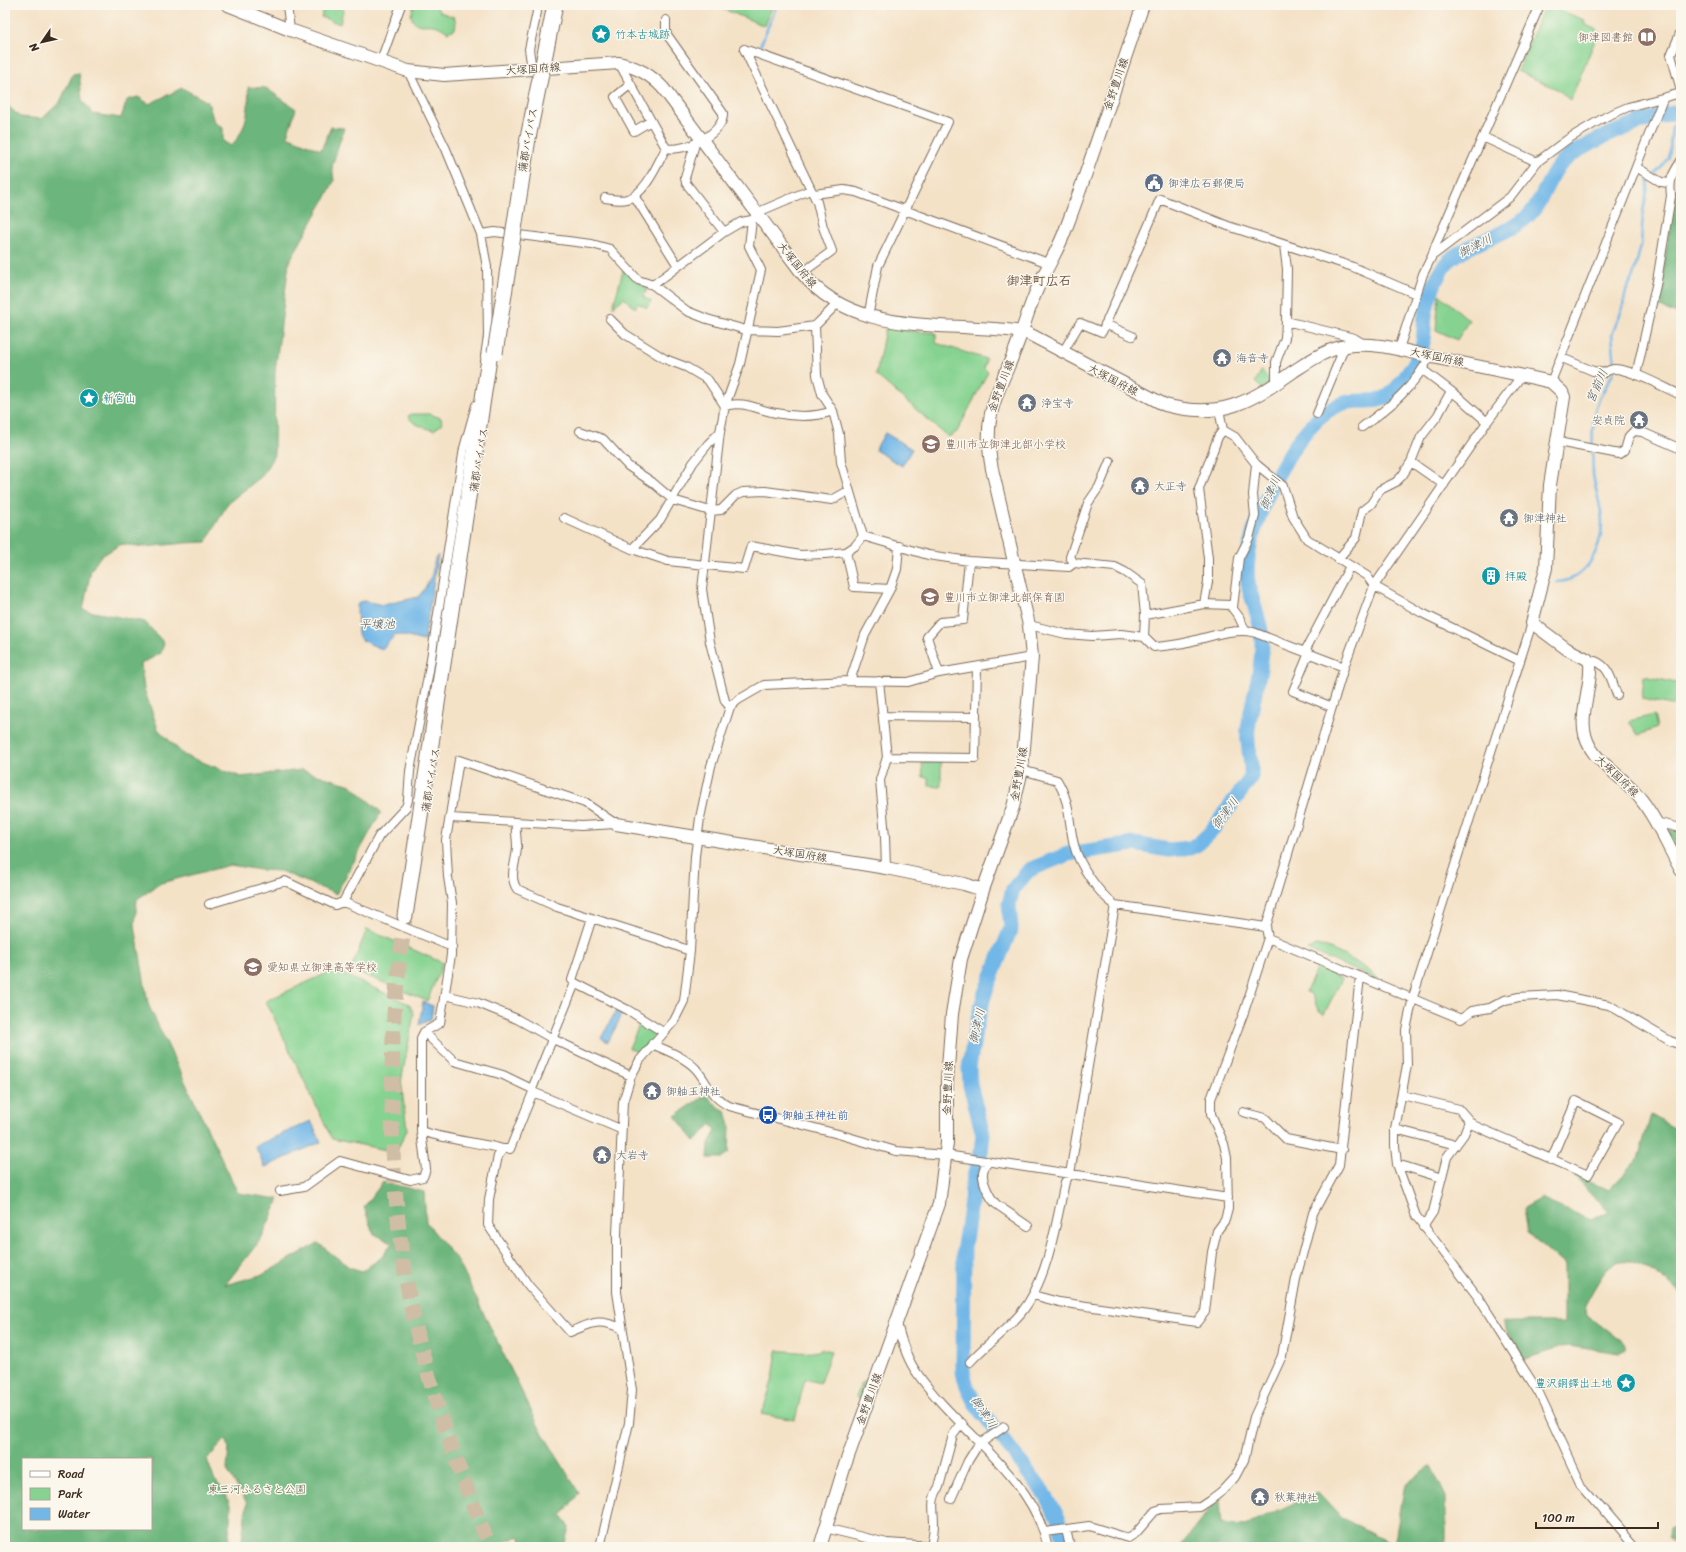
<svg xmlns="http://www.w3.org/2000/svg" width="1686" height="1552" font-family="Sriracha,'Klee One',sans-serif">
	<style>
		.green { fill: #86d391; stroke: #607e58 }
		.forest { fill: #6cb57b; stroke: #54704c; fill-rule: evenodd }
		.water { fill: #71b7e8; stroke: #567083 }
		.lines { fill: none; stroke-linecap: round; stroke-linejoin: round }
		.stream { stroke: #71b7e8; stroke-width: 2.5 }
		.river { stroke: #71b7e8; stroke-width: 15 }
		.highway-tunnel { stroke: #cfbda5; stroke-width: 15; stroke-dasharray: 15 8; stroke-linecap: butt }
		.street-casing { stroke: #7c6a59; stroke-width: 10 }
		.secondary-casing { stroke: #7c6a59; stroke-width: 14 }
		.highway-casing { stroke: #7c6a59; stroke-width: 17 }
		.street { stroke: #fff; stroke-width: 8 }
		.secondary { stroke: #fff; stroke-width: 12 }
		.highway { stroke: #fff; stroke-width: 15 }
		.highway-bridge-casing { stroke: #7c6a59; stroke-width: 17; stroke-linecap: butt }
		.highway-bridge { stroke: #fff; stroke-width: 15 }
		.labels { text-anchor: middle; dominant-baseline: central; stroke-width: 3; stroke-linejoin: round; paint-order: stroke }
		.culture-label { font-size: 11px; fill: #0d838f; stroke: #fbf7ec; text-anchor: start }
		.education-label { font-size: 11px; fill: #785e54; stroke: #fbf7ec; text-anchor: start }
		.street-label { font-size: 11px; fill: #3b2a1e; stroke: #fbf7ec }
		.service-label { font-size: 11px; fill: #4e5e75; stroke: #fbf7ec; text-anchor: start }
		.worship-label { font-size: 11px; fill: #5b616d; stroke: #fbf7ec; text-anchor: start }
		.transit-label { font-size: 11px; fill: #164399; stroke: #fbf7ec; text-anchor: start }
		.park-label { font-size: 11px; fill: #525d40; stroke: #fbf7ec }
		.water-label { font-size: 12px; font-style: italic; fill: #4e5b65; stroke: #fbf7ec }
		.quarter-label { font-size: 13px; font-weight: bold; fill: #6d5340; stroke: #fbf7ec }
	</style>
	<rect width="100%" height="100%" fill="#fbf7ec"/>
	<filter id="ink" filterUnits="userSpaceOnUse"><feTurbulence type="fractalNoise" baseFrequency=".025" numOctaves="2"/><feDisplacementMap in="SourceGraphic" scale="8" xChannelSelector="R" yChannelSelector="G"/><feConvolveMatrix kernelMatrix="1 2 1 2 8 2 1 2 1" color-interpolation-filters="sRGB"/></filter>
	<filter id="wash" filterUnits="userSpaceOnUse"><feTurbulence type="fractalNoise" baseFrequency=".012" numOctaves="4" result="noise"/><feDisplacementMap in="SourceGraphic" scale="16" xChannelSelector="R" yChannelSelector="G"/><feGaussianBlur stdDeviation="0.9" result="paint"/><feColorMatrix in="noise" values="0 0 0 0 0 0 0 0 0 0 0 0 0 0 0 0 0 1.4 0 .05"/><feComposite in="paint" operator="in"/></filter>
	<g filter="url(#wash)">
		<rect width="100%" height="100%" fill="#f4e2c7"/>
		<path class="green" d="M325,5L344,6L340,24L321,17Z
			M414,5H435L440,12L454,17L456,22L455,29L448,32C443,29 438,25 432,25C423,24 414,28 411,15Z
			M713,5H773L765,26Z
			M1545,5L1585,20L1584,24L1599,31L1570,101L1559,90L1517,71Z
			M624,267L634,279L648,288L643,297L651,301L647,308L638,303L635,308L624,298L613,307Z
			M1439,294L1469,320L1457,340L1436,330Z
			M885,329L936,333V343L986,359L984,368L988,372L957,432L948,437L876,375Z
			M1262,370L1271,383L1262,389L1255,382Z
			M411,414H429L441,418L442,424L434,430C426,429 410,423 408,416Z
			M1644,676L1681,684V707L1642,699Z
			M1654,715L1657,728L1638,735L1629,721Z
			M941,761V787L929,786V778L923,777L922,762Z
			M367,929L443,963L427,1001L351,969Z
			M1316,945C1329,946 1373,969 1378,980L1308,950Z
			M1317,967L1342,979L1324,1014L1318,1010L1313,997L1306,992Z
			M334,970L409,1004L414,1014L401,1082L407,1130L396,1152L332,1139L266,1001Z
			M640,1023L655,1031L656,1035L641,1054L629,1048Z
			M823,1349L831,1351C828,1362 823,1371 820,1383L805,1379L795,1420L762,1414L773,1378L777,1351C793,1350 808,1356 823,1349Z
			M870,1378L861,1400L856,1397L862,1383Z"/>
		<path class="forest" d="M79,73L82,100L93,114L121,118L127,100L138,97L149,104L182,88L208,102L214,122L223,128V141L231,146C246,131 250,109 248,87L266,88L296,109L287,136L321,150L331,127L344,128L332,166L334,181L325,199L289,262L275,372L274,455L262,476L228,503L206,542L185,543L145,547L121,544L100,557L91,570L83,610L145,622L164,643L161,653L141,664L144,689L158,729L184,755L241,777L301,770L351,785L381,812L336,894L280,871L260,870L230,865L161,883L137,899L135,925L148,1004L238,1193L279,1199L261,1239L225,1285L264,1274L318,1243L349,1267L362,1271L381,1258L392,1243L373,1233L364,1207L383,1182L424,1192L426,1222L459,1263L539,1427L579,1493L562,1515L569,1527L564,1547H524L519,1536L493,1547H241L247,1503L227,1470L229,1447L226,1439L207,1459L214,1479L225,1492L231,1507L228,1547H5V103L20,117L42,119L60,102L73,74ZM23,1459H151V1529H23Z
			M1678,185L1681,187V316L1658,306L1675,191Z
			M1665,829L1681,832V861Z
			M706,1095L717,1106L726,1111L730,1126L729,1153L722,1158H708L709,1143L716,1131L711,1124L695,1141L675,1116Z
			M1651,1115L1681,1132V1293C1662,1279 1627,1244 1606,1270C1598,1281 1591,1294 1585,1305L1587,1315L1624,1343L1626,1349L1618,1353L1570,1345L1524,1359L1502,1322H1564V1265L1527,1232L1523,1208L1541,1198L1591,1220L1608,1211L1573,1175L1609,1190L1638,1159Z
			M1431,1466L1446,1497V1547H1180L1212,1506L1220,1501L1222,1524L1245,1526L1318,1492L1342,1518L1394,1545L1405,1484Z
			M1681,1523V1547H1678L1668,1538L1669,1528Z"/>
		<path class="water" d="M885,433L912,449L902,466L875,450Z
			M438,555L424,641L396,634L382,649L363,641L358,635L357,606L359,602L364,601L383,605L418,597L424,590L432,574L435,558Z
			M423,1002L433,1006L431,1019L419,1025Z
			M616,1011L622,1015L608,1042L601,1038Z
			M311,1121L321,1142L265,1167L255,1146Z"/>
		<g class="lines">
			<path class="stream" d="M634,6L635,5
				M759,49L777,5
				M1615,367L1612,334L1622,310L1626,291L1633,276L1641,246L1643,211L1649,181L1669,158L1672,127L1681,117
				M1557,582C1586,581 1601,550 1602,523C1602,507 1595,490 1593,474C1592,456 1592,434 1594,416C1596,400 1607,386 1614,371"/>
			<path class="river" d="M1065,1547L1060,1522L1047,1497L975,1403L967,1387L963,1372L964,1246L971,1202L972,1184L981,1152L983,1134L970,1085L969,1068L975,1030L985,993L1011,928L1009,904L1013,889L1029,870L1068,854L1134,844L1169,850L1190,848L1198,844L1210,833L1251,778C1253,761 1246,746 1248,729C1252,699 1263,670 1262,640C1261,622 1254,605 1249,588C1245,570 1248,552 1253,534C1265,494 1300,419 1341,404C1359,397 1378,407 1393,392C1403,382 1420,358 1423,343C1424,334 1424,325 1425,316C1427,300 1434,283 1442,269C1455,247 1497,238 1518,224C1543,208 1543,185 1559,166C1581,141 1648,118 1681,111"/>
		</g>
	</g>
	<g filter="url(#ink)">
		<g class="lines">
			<path class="highway-tunnel" d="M405,916C402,949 396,982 394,1016C389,1121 392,1229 417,1332C435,1406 461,1477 490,1547"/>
			<defs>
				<path id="street" d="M287,5L290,30
					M1681,31L1671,55L1681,90
					M744,49L948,122L878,266L868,317
					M744,49L817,202L823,227L832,251L802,273
					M380,63L401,5
					M619,63L666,148C684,153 725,133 723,113L668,36L666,32V20
					M532,69L529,49L537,12L536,5
					M408,71L446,149L481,234L487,267L488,336L485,356
					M631,84L615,97L634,131L651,121
					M1483,137L1537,162
					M695,144L685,178L686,183L724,232
					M1636,167L1661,182L1669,183
					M814,194L844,190L856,192L1051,264
					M635,197L678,266
					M605,198C612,199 620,201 627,199C645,195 658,163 666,148
					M481,234L495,232L592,244L610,249L638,280L653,285L687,311L707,319L746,330L778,331L815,326L837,304
					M1432,256L1436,244L1540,5
					M653,285L724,232L741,222L752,220L763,210L810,190
					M610,319L625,334L665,359L686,367L708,380L725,406C743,400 758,410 776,413C795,417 816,417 833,411
					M1286,321L1354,338L1364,344
					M1105,324L1132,336
					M815,326L817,375L822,394L833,411L839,434L841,462L863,536L928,555L969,561L1069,567L1074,563L1115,567L1125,572L1142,584L1145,615L1144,637
					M1399,349L1423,274L1432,256L1510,197L1537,162L1568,139L1607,116L1628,107L1681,93
					M1063,352L1080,323L1102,332L1160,199L1228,226L1353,267L1416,294
					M1562,358L1593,371L1604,373C1607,371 1610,369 1615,369C1631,369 1665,388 1681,395
					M1423,370L1460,398L1487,422
					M1636,375L1657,281L1671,196C1669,179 1672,175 1681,161
					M1551,382L1663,99
					M1276,384V362L1285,338L1286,321L1287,269L1284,245
					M1317,414L1345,346
					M1362,427C1390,407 1414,387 1430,356
					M1223,430L1235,437L1256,464L1283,486L1293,517L1307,539L1367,576L1374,586L1422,613L1520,661
					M580,431L603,439L628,466L652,482L673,500L710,511L721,510L736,495L743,492L765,491L832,500L848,491
					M1558,442L1619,454L1625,450L1629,436L1634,431L1642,432L1681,449
					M1411,462L1444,485
					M564,518L632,549L668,561L744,569L751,546L800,555L825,554L846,552L855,546L863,536
					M632,549L660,520L693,463L708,444L720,432
					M846,552L854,587L890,589
					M1338,559L1356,538L1362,511L1371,504L1380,490L1396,482L1402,476L1411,462L1421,437L1438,415L1451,391
					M1074,563L1070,557L1088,503L1099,487L1110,461
					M1204,604L1208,582V558L1199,489L1218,437L1223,430L1219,409
					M1233,607L1239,558L1249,538L1255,516L1253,495L1256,464
					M1145,615L1204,604L1230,605L1239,617L1245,630
					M1532,623L1413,997L1406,1030L1407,1065L1395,1129V1146L1397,1164L1416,1216L1478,1297L1539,1393L1582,1485L1635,1547
					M1029,625L1066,634L1092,636L1121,634L1144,637L1154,647C1165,646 1177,645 1188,642C1210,637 1231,628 1253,632L1344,667
					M1305,651L1350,566
					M1309,653L1293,691L1332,707
					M1590,663L1595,661C1609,666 1612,681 1617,695
					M939,673L927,637L940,622L963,620L969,561
					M850,681L865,635L890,589L897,569L899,546
					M879,681L887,757L880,780L885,837L886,868
					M730,707L738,700L764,685L850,681L908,682L939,673L1032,657
					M883,716L976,717
					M887,757L975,758L977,667
					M1022,770L1057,780C1071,803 1068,820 1074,845C1079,865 1099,894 1115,905L1266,927
					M451,818L581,826L616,824
					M516,822C515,831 517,838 517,846C517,861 508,876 517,889L557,907L661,940L690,951
					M1655,822L1681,828
					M343,902L452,947
					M209,904L285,881L335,905L343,902L379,836L406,807L408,800L410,771L429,671L464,448L476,405
					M592,918L572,980L575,983L628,1010L663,1032
					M1268,938L1461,1019L1472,1011L1490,1008L1505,1000L1519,997L1557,995L1609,1005L1670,1041L1681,1045
					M575,983L532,1089L533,1092L510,1149H503L498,1156L489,1199L488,1225L528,1285L570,1332C593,1323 597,1318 621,1328
					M445,995L478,1003L517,1019L551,1038L631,1076
					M424,1032L454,1061L503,1075L532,1089
					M652,1044C667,1051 685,1057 696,1069C709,1084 709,1096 729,1106L838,1134L896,1151L946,1155L1228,1198
					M533,1092L620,1129
					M1402,1095L1459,1109L1473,1125L1588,1175L1618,1122L1576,1101L1551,1160
					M1243,1112L1265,1118L1286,1139L1342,1150
					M1395,1129L1456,1145
					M421,1131C448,1140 476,1142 503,1149
					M988,1161C986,1165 983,1169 983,1173C982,1182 990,1198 996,1204L1028,1226
					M1397,1164L1442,1178
					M280,1191L304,1187L340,1161L410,1180L423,1177L426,1169L421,1131V1038L424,1032L440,1023L451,955L452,903L448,877L446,840L459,760L585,803L616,824
					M1423,1227L1433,1212L1447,1157L1464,1134L1469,1121
					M1033,1295L1059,1302L1197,1322L1205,1312L1212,1252L1217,1231L1225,1220L1228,1209L1227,1158L1224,1144L1211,1114V1099L1244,1012L1268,938L1266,927L1344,667L1374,586L1487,422L1522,375
					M897,1323C901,1340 906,1358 917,1373C957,1431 1032,1474 1048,1547
					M970,1362C986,1344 1006,1331 1021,1313C1048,1280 1056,1223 1065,1182L1070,1174L1115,905
					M951,1499L968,1461L978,1445L1004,1427
					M825,1528L887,1543L946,1547
					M1066,1529L1070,1547
					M1045,1532L1089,1526L1128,1538L1136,1533L1155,1511L1161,1509L1200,1507L1209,1501L1222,1491L1235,1477L1244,1460L1254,1417L1282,1356L1296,1279L1313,1213L1339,1165L1360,977
					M600,1547L629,1423L632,1390L617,1292V1234L623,1102L631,1076L640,1060L674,1021L684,1001L690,951L695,856L700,818L711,766L730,707L725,701L710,642L702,589L720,432L725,406L740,364L761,270L749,246L752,220
					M931,1547C932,1539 934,1532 934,1524C934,1509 930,1501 939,1487L953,1435L962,1423"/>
				<path id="secondary" d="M228,5L290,30L408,71L444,75L619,63C638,68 650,74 663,88L802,273C846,327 915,324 978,328C995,329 1013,329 1029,334L1165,405C1221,420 1250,402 1294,371C1311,360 1325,350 1346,346C1375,341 1404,351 1432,357C1472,365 1512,373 1551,382L1562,392L1564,397L1550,485L1546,568L1532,623L1567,649L1587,659L1590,663C1592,685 1581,707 1584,729C1587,755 1609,767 1626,783C1651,805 1665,841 1681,870
					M616,824L886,868L964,884L983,890
					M820,1547L845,1465L939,1204L947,1143V1081L952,1014L961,959L983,890L1013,807L1022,770L1032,657L1029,625L992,469C981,411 999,394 1018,342C1025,323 1030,304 1039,285C1047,267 1058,250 1065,231C1093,157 1117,80 1143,5"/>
				<path id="highway" d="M405,916L490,352"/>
			</defs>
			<use href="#street" class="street-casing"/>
			<use href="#secondary" class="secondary-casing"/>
			<use href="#highway" class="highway-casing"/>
			<use href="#street" class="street"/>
			<use href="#secondary" class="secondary"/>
			<use href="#highway" class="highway"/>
			<defs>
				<path id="highway-bridge" d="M495,353L528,138L555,5"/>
			</defs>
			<use href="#highway-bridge" class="highway-bridge-casing"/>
			<use href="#highway-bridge" class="highway-bridge"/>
		</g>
	</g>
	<defs>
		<symbol id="sight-disc" viewBox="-11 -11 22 22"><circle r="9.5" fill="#0f9aa8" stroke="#fbf7ec"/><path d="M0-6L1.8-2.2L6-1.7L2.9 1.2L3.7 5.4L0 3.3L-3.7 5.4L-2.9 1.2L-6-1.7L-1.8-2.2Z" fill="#fff"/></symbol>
		<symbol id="library-disc" viewBox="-11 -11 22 22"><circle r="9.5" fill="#8d6e63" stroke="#fbf7ec"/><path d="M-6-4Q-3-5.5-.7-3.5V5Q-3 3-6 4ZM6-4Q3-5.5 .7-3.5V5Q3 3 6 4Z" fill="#fff"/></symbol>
		<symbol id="civic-disc" viewBox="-11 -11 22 22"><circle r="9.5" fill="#5c6f8a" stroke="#fbf7ec"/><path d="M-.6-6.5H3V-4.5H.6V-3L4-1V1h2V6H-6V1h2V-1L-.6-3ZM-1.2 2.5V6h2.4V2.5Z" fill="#fff"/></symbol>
		<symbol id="temple-disc" viewBox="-11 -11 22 22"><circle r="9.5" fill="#6b7280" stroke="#fbf7ec"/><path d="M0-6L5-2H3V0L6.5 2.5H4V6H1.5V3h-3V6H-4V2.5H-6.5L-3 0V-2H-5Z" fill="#fff"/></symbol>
		<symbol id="school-disc" viewBox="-11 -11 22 22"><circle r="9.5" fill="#8d6e63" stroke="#fbf7ec"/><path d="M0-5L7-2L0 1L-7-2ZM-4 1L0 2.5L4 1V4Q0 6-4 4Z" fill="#fff"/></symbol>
		<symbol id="building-disc" viewBox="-11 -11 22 22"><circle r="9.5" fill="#0f9aa8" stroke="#fbf7ec"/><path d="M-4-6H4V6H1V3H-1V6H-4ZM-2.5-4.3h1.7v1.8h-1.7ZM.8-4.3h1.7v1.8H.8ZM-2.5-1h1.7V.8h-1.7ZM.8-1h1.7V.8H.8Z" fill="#fff"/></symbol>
		<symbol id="bus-disc" viewBox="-11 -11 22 22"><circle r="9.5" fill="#1a4fb4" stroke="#fbf7ec"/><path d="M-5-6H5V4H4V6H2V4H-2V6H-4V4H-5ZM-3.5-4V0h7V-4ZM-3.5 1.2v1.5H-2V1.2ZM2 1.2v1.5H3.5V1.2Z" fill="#fff"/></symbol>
	</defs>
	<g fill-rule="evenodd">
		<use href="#sight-disc" x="590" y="23" width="22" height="22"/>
		<use href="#library-disc" x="1636" y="26" width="22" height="22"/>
		<use href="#civic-disc" x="1143" y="172" width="22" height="22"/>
		<use href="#temple-disc" x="1211" y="347" width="22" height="22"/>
		<use href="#sight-disc" x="78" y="387" width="22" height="22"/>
		<use href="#temple-disc" x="1016" y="392" width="22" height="22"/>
		<use href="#temple-disc" x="1628" y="409" width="22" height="22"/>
		<use href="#school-disc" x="920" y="433" width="22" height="22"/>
		<use href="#temple-disc" x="1129" y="475" width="22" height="22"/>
		<use href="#temple-disc" x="1498" y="507" width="22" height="22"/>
		<use href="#building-disc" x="1480" y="565" width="22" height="22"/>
		<use href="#school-disc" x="919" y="586" width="22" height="22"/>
		<use href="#school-disc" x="242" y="956" width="22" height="22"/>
		<use href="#temple-disc" x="641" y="1080" width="22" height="22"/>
		<use href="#bus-disc" x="757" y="1104" width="22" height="22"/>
		<use href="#temple-disc" x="591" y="1144" width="22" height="22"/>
		<use href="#sight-disc" x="1615" y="1372" width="22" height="22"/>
		<use href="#temple-disc" x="1249" y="1486" width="22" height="22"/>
	</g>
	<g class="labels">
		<g class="culture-label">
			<text x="615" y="34">竹本古城跡</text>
			<text x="103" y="398">新宮山</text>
			<text x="1505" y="576">拝殿</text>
			<text x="1612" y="1383" text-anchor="end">豊沢銅鐸出土地</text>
		</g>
		<g class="education-label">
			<text x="1633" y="37" text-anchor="end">御津図書館</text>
			<text x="945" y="444">豊川市立御津北部小学校</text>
			<text x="944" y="597">豊川市立御津北部保育園</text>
			<text x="267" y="967">愛知県立御津高等学校</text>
		</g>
		<g class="street-label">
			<text transform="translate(533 69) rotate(-4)">大塚国府線</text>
			<text transform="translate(1116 84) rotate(-71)">金野豊川線</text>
			<text transform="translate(528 140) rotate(-80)">蒲郡バイパス</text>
			<text transform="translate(797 265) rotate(51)">大塚国府線</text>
			<text transform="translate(1437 357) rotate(12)">大塚国府線</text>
			<text transform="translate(1113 380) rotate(28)">大塚国府線</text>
			<text transform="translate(1001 386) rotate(-69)">金野豊川線</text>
			<text transform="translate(479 460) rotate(-81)">蒲郡バイパス</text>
			<text transform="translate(1019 774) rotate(-80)">金野豊川線</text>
			<text transform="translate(1617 776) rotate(44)">大塚国府線</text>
			<text transform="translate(431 780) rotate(-81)">蒲郡バイパス</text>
			<text transform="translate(800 854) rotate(9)">大塚国府線</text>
			<text transform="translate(948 1088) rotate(-88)">金野豊川線</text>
			<text transform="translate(869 1399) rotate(-70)">金野豊川線</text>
		</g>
		<g class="service-label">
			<text x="1168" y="183">御津広石郵便局</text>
		</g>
		<g class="worship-label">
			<text x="1236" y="358">海音寺</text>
			<text x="1041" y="403">浄宝寺</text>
			<text x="1625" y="420" text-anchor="end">安貞院</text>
			<text x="1154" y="486">大正寺</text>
			<text x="1523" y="518">御津神社</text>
			<text x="666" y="1091">御舳玉神社</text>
			<text x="616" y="1155">大岩寺</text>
			<text x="1274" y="1497">秋葉神社</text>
		</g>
		<g class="transit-label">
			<text x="782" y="1115">御舳玉神社前</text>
		</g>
		<g class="park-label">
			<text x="257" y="1489">東三河ふるさと公園</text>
		</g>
		<g class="water-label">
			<text transform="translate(1475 246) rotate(-27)">御津川</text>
			<text transform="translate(1597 386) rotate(-66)">宮前川</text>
			<text transform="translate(1270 493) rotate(-67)">御津川</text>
			<text x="377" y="624">平壌池</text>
			<text transform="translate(1225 813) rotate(-53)">御津川</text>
			<text transform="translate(977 1026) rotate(-77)">御津川</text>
			<text transform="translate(984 1412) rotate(56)">御津川</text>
		</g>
		<g class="quarter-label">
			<text x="1039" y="280">御津町広石</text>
		</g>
	</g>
	<rect width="1686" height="1552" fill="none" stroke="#fbf7ec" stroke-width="20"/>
	<rect x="22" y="1458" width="130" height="72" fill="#fbf7ec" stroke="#aea59a"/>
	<rect x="30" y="1471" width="20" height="6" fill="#ffffff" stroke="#aea59a"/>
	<text x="58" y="1478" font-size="12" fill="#3b2a1e">Road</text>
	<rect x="30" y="1488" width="20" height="12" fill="#86d391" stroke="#aea59a"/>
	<text x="58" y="1498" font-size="12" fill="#3b2a1e">Park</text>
	<rect x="30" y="1508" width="20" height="12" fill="#71b7e8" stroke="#aea59a"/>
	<text x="58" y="1518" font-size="12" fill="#3b2a1e">Water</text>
	<g transform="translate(42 42) rotate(236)" stroke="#fbf7ec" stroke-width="3" paint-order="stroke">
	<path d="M0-3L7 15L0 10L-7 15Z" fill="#3b2a1e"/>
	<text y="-6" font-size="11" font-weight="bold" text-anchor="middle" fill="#3b2a1e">N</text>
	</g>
	<path d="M1536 1522v6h122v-6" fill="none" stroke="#3b2a1e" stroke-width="2"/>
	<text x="1542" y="1522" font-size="12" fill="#3b2a1e" stroke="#fbf7ec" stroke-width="3" paint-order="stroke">100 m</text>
</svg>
